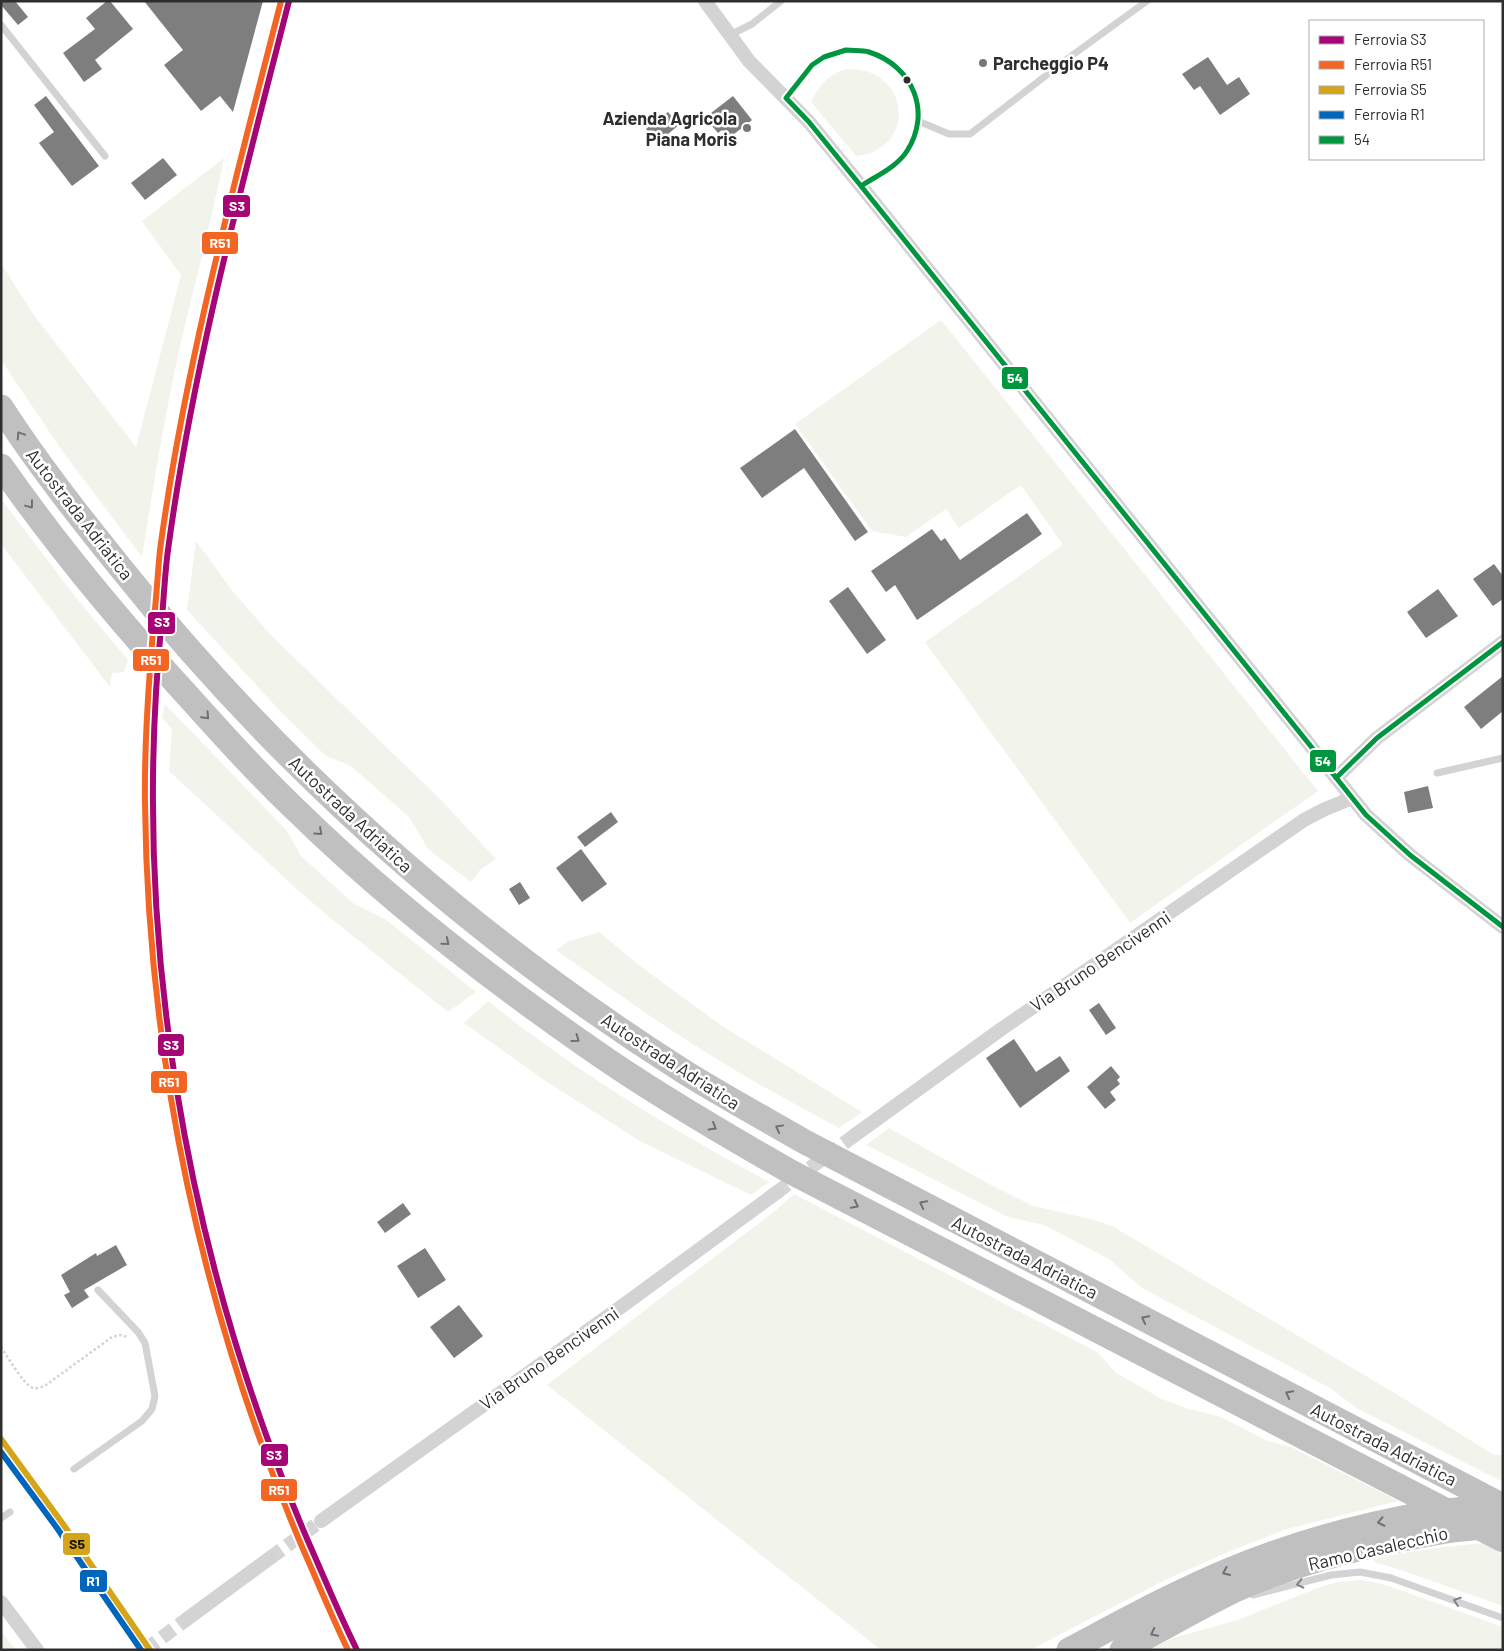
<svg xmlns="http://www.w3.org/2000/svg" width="1504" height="1651" font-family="Barlow,sans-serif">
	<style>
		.green { fill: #f2f4eb }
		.building { fill: #7e7e7e }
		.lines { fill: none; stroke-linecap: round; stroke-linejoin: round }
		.minor-tunnel { stroke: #d5d5d5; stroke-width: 14; stroke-dasharray: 14 7; stroke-linecap: butt }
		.path { stroke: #d3d3d3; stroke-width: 2.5; stroke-dasharray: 2.5 2.5; stroke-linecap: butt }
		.service { stroke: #d3d3d3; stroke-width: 7 }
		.minor { stroke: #d3d3d3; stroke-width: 14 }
		.motorway { stroke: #c0c0c0; stroke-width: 25 }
		.motorway-bridge { stroke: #c0c0c0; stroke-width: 25 }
		.bus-1-casing { stroke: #fff; stroke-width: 9 }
		.bus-1 { stroke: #009640; stroke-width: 5 }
		.rail-1-casing { stroke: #fff; stroke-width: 10 }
		.rail-2-casing { stroke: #fff; stroke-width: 10 }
		.rail-3-casing { stroke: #fff; stroke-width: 10 }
		.rail-4-casing { stroke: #fff; stroke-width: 10 }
		.rail-1 { stroke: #a50575; stroke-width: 6 }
		.rail-2 { stroke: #f26522; stroke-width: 6 }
		.rail-3 { stroke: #d4a419; stroke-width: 6 }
		.rail-4 { stroke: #0065bd; stroke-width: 6 }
		.oneway { stroke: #707070 }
		.oneway2 { stroke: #808080 }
		.poi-dot { fill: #777; stroke: #fff; stroke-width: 2 }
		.bus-dot { fill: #2e2e2e; stroke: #fff; stroke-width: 2 }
		.labels { text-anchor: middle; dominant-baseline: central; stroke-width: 5; stroke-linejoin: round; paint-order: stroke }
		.poi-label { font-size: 18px; font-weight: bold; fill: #2e2e2e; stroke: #fff; text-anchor: start }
		.street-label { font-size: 18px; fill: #2e2e2e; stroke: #fff }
		.line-badge { stroke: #fff; stroke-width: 2 }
		.badge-label { font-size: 14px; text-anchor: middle; font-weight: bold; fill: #fff }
		.pale-badge-label { font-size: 14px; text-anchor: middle; font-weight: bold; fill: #111 }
	</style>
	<rect width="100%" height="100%" fill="#fff"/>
	<path class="green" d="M846,69C911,66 918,150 856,156L811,102C819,85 828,75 846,69Z
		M224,158C211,223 194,286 179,351C164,419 153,488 142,557L63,452L1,360V263L33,314L136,447L181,275L142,221Z
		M941,320L1318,791L1130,923L925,642L1063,545L1021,485L959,528L946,509L906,537L872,531L795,424Z
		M1,499L78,600L128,660L124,672L112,673L110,687L1,544Z
		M196,541L234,593L272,636L441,800L496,859L480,870L471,882L428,849L410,818L351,766L326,756L281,712L187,610Z
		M165,704L287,831L301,856L353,903L385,919L476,992L448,1012L334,921L301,893L169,771L172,730L162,717Z
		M599,932L640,966L722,1026L862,1112L839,1128C794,1104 750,1080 707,1053C655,1021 606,985 556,950L567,942Z
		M488,1001C575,1071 671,1129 769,1182L751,1195L640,1141L544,1080L464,1023Z
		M889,1128L989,1184L1033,1206L1091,1219L1112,1226L1398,1395L1494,1455H1503V1482L1358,1409L1330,1388L1142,1288L1109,1259L1044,1225L1008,1217L866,1145Z
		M794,1194L1097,1352L1116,1373L1162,1399L1189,1409L1221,1417L1268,1441L1291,1447L1399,1501L1287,1529L1233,1550L1163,1581L1030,1650H881L547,1385L776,1210Z
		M1485,1543L1503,1555V1606L1395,1568L1374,1562V1559C1411,1551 1447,1546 1485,1543Z
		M1361,1580L1383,1584L1503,1627V1650H1150L1173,1638L1238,1620L1320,1587L1338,1582Z
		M1,1631L16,1650H1Z"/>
	<path class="building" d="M1,1H15L28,17L18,25L1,5Z
		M107,1H110L133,29L95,60L102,69L84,82L63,53L95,29L86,18Z
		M144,1H263L233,112L220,96L201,111L164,65L183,50Z
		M1208,57L1227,85L1239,77L1250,94L1220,115L1200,86L1194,90L1182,74Z
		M46,96L99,166L72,186L39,143L54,132L34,105Z
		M733,96L752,120L729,138L722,130L718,133L707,120L713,115L711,113Z
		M668,112L679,125L657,143L646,129Z
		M163,158L177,175L145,200L131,183Z
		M795,429L868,532L855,541L804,468L762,498L740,468Z
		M1027,513L1042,534L917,620L895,585L886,592L871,571L932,529L941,541L945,538L960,560Z
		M1494,564L1503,576V599L1493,606L1473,579Z
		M848,587L886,640L867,654L829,601Z
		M1438,589L1458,616L1426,638L1407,612Z
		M1503,676V711L1481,729L1464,707Z
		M1428,786L1433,808L1408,813L1404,792Z
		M611,812L618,822L585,847L577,837Z
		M581,849L607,884L582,902L556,868Z
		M520,882L530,898L519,905L509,889Z
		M1099,1003L1116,1028L1106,1035L1089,1010Z
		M1014,1039L1036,1072L1060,1056L1070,1071L1020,1108L986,1058Z
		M1111,1066L1120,1077L1117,1080L1120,1084L1110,1092L1116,1100L1105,1109L1087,1087Z
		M403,1203L411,1214L385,1233L377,1222Z
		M116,1245L127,1265L84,1290L89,1297L72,1308L64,1295L70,1292L61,1275L96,1253L97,1256Z
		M425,1248L446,1280L418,1298L397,1266Z
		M459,1305L483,1336L454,1358L430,1327Z"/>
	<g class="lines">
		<path class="minor-tunnel" d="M776,1193L855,1135
			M270,1558L321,1521
			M145,1650L187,1619"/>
		<path class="path" d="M1,1347C7,1356 23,1383 31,1387C36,1390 42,1387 46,1385L112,1337L121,1335L127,1337"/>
		<path class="service" d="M1,25L105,156
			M730,35L752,24L781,1
			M786,98C797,84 807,65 824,57C884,28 946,96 907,151C896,167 876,175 861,186
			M918,121L949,134H970L1074,54L1147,1
			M1437,773L1503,758
			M74,1469L142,1421L152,1409L155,1396L145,1343L138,1332L98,1290
			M1,1518L10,1512
			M1253,1595L1331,1575L1360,1572L1391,1578L1503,1618"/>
		<path class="minor" d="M705,1L749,61L809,122L861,186L1366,815L1410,855L1503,927
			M1336,778L1377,738L1503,642
			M855,1135L1000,1030L1304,820L1323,810L1352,798
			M321,1521L625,1304L776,1193
			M1,1602L37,1650
			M187,1619L270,1558"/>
		<path class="motorway" d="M1,407C37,463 78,515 120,567C279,766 470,936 686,1073C725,1097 765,1119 805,1142L1503,1506
			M1,466C57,546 121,623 187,695C223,735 259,775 298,812C389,901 490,979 594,1051C657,1095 724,1134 791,1172L1503,1540
			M1069,1650C1122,1622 1176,1592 1232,1569C1295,1543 1361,1525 1429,1513
			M1122,1650C1159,1631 1196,1609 1233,1591C1303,1559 1377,1543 1452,1530"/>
		<path class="motorway-bridge" d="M1429,1513L1503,1505
			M1452,1530L1503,1525"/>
		<defs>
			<path id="bus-1" d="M846,50C854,51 862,50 869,52C913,66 932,112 907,151C897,167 876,176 861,186L809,122L786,98L812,65L824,57Z
				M861,186L1366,815L1410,855L1503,927
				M1336,778L1377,738L1503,642"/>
		</defs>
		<use href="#bus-1" class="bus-1-casing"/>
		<use href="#bus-1" class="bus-1"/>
		<defs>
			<path id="rail-1" d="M289,1C243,182 193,364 168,550C165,572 164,595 162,618C130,931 184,1252 308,1541C324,1577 339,1614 357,1650"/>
			<path id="rail-2" d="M281,1C235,182 185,364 160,550C158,569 157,589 155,609C149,674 144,739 145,804C148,1061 202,1313 303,1549C318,1583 332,1617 348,1650"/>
			<path id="rail-3" d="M1,1439L63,1524L150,1650"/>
			<path id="rail-4" d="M1,1452L57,1528L141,1650"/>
		</defs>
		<use href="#rail-1" class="rail-1-casing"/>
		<use href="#rail-2" class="rail-2-casing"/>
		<use href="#rail-3" class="rail-3-casing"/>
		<use href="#rail-4" class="rail-4-casing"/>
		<use href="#rail-1" class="rail-1"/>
		<use href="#rail-2" class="rail-2"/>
		<use href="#rail-3" class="rail-3"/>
		<use href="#rail-4" class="rail-4"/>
	</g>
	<defs><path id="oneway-chevron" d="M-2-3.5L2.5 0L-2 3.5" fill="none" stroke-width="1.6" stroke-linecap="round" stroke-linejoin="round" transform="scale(1.25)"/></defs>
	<g class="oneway">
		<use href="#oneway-chevron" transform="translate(20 435) rotate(-124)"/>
		<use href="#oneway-chevron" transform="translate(30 505) rotate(53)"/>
		<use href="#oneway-chevron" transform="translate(206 716) rotate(47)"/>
		<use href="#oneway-chevron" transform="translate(319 832) rotate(42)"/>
		<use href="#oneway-chevron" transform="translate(446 942) rotate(39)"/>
		<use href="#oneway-chevron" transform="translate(576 1039) rotate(36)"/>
		<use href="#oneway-chevron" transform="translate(713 1127) rotate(30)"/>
		<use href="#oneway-chevron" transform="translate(779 1128) rotate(-151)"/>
		<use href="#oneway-chevron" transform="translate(923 1204) rotate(-153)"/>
		<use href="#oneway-chevron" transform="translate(855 1205) rotate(27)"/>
		<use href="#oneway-chevron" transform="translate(1145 1319) rotate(-152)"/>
		<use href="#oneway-chevron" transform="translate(1289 1394) rotate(-152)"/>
		<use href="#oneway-chevron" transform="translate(1381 1522) rotate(168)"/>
		<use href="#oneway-chevron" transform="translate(1226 1572) rotate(156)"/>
		<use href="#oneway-chevron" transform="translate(1154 1633) rotate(153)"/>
	</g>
	<g class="oneway2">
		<use href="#oneway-chevron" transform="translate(1300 1584) rotate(167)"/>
		<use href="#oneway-chevron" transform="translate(1457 1601) rotate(-161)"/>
	</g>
	<g class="poi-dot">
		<circle cx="983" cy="63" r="5"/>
		<circle cx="747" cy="128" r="5"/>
	</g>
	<circle class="bus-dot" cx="907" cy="80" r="4.5"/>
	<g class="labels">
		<g class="poi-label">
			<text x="993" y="63">Parcheggio P4</text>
			<text x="737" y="118" text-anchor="end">Azienda Agricola<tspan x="737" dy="21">Piana Moris</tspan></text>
		</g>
		<g class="street-label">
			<text transform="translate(80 514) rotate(52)">Autostrada Adriatica</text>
			<text transform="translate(351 814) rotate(43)">Autostrada Adriatica</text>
			<text transform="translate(1100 961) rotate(-34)">Via Bruno Bencivenni</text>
			<text transform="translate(671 1061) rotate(33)">Autostrada Adriatica</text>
			<text transform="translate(1025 1257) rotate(27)">Autostrada Adriatica</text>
			<text transform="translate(549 1358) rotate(-35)">Via Bruno Bencivenni</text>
			<text transform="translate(1384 1444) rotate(27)">Autostrada Adriatica</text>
			<text transform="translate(1378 1548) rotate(-13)">Ramo Casalecchio</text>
		</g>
	</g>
	<g class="line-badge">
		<rect x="222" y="194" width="29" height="24" rx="5" fill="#a50575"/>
		<rect x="201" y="231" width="38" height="24" rx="5" fill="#f26522"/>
		<rect x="1001" y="366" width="28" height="24" rx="5" fill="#009640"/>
		<rect x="147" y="611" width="29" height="24" rx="5" fill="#a50575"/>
		<rect x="132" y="648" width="38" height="24" rx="5" fill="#f26522"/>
		<rect x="1309" y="749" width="28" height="24" rx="5" fill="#009640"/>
		<rect x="157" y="1033" width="28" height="24" rx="5" fill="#a50575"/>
		<rect x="150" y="1070" width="38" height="24" rx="5" fill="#f26522"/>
		<rect x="260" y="1443" width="29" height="24" rx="5" fill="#a50575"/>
		<rect x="260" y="1478" width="38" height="24" rx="5" fill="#f26522"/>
		<rect x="62" y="1532" width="29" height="24" rx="5" fill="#d4a419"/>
		<rect x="79" y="1569" width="29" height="24" rx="5" fill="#0065bd"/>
	</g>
	<g class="badge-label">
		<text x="237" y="211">S3</text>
		<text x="220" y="248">R51</text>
		<text x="1015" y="383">54</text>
		<text x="162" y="627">S3</text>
		<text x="151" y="665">R51</text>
		<text x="1323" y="766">54</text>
		<text x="171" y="1050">S3</text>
		<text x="169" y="1087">R51</text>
		<text x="274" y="1460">S3</text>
		<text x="279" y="1495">R51</text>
		<text x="93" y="1586">R1</text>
	</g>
	<g class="pale-badge-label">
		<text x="77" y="1549">S5</text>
	</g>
	<rect width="1504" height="1651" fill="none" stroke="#2e2e2e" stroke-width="5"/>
	<rect x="1309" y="20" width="175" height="140" fill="#ffffff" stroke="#ababab"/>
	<rect x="1319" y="36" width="25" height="8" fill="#a50575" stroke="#ababab"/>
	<text x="1354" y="45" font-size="15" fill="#2e2e2e">Ferrovia S3</text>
	<rect x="1319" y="61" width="25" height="8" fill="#f26522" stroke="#ababab"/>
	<text x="1354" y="70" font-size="15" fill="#2e2e2e">Ferrovia R51</text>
	<rect x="1319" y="86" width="25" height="8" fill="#d4a419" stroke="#ababab"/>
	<text x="1354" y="95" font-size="15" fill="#2e2e2e">Ferrovia S5</text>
	<rect x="1319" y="111" width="25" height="8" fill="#0065bd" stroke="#ababab"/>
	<text x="1354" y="120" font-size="15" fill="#2e2e2e">Ferrovia R1</text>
	<rect x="1319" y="136" width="25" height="8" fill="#009640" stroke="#ababab"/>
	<text x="1354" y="145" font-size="15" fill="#2e2e2e">54</text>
</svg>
